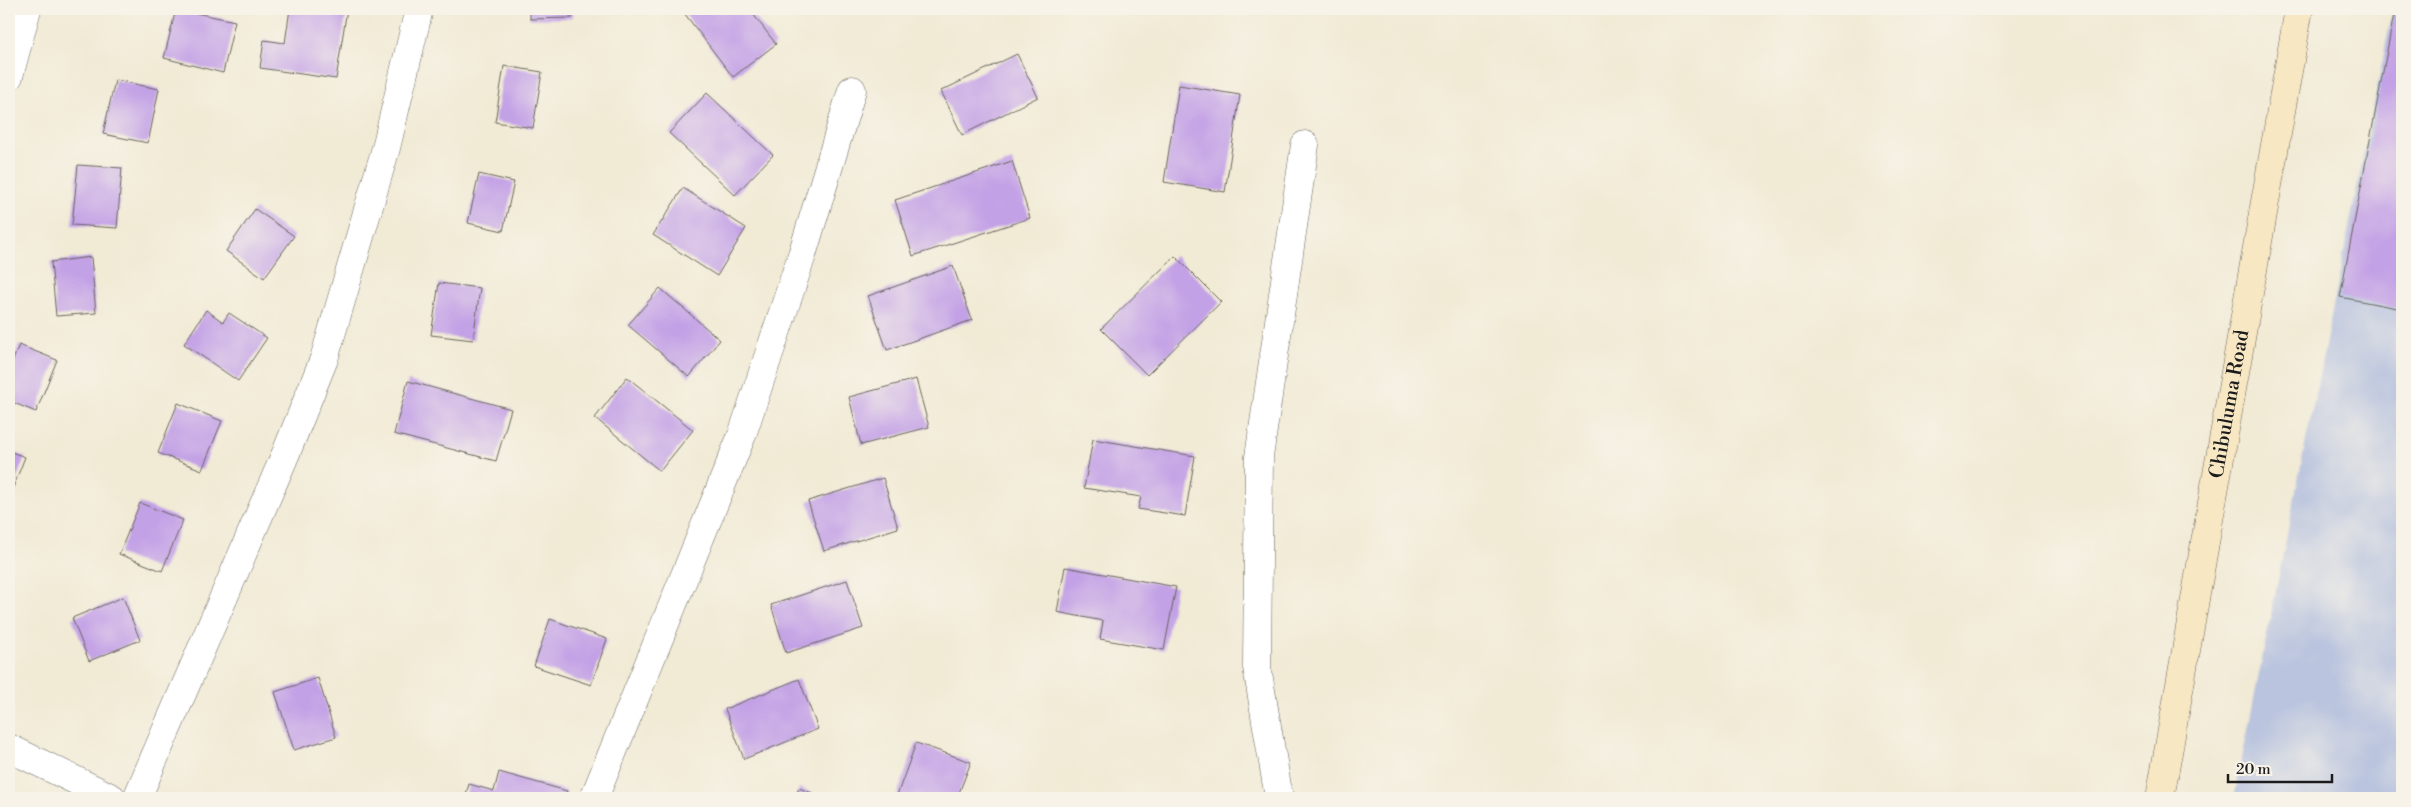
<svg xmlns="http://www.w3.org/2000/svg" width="2411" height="807" font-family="'Libre Bodoni',serif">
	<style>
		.industrial { fill: #bac4de }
		.building { fill: #c3a1e6 }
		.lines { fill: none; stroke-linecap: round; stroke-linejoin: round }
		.street-casing { stroke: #67645d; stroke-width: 29 }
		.secondary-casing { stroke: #67645d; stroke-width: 29 }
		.street { stroke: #fff; stroke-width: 28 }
		.secondary { stroke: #f8e7c3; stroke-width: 28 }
		.labels { text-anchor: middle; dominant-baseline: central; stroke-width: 4; stroke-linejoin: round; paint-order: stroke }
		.street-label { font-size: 20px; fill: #1c1c1c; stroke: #f7f3e8 }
	</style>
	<rect width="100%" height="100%" fill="#f7f3e8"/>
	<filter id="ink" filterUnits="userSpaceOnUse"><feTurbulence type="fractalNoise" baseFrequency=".02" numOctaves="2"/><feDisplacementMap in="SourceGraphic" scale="10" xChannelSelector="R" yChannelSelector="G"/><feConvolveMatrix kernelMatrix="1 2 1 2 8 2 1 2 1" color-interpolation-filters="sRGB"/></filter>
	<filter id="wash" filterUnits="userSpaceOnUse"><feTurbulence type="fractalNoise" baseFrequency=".0096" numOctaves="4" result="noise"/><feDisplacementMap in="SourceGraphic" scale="20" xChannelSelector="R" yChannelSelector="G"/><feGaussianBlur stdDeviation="1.12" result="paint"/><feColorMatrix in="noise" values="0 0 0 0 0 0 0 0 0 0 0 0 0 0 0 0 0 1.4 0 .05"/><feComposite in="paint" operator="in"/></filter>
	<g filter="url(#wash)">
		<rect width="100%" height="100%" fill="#f1ead5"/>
		<path class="industrial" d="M2393,9H2402V798H2234Z"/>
		<g id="blocks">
			<path class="building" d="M176,9L235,21L223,73L164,58Z
				M290,9H347L336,79L260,68L264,40L285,43Z
				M530,9H572V18L530,19Z
				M681,9H749L776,44L733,77Z
				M2395,9H2402V309L2340,297Z
				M1017,54L1038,97L962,135L941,91Z
				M504,66L542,72L533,128L495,122Z
				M115,80L159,89L148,143L103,134Z
				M1179,85L1240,95L1225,192L1164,182Z
				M707,93L773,155L735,195L669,133Z
				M1012,161L1030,218L913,256L895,200Z
				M78,165L122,168L117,228L72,225Z
				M479,174L514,182L503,231L468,223Z
				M683,188L746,228L717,276L653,235Z
				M255,209L294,236L264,278L226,251Z
				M1175,256L1221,302L1147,375L1101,329Z
				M91,257L96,313L56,316L51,262Z
				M953,266L972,320L887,350L868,296Z
				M439,283L480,288L473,340L431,335Z
				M660,288L720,340L689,377L628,325Z
				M206,310L223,322L229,313L267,338L238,381L184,344Z
				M19,345L57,360L36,412L9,401V370Z
				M627,377L693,430L660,471L595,418Z
				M916,379L929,427L861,445L849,397Z
				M408,381L511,409L496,461L394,434Z
				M178,403L222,421L202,470L158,453Z
				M1093,439L1195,456L1185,516L1138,509L1141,497L1084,488Z
				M9,451L25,457L9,498Z
				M883,478L898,528L824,551L808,501Z
				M140,503L183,520L162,571L119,554Z
				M1065,567L1176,587L1164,650L1100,639L1103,621L1057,612Z
				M847,580L863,628L786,653L771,605Z
				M123,597L140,640L89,661L72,618Z
				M550,619L607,639L591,685L534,666Z
				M318,678L336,737L294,750L275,692Z
				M799,679L818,729L744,759L725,709Z
				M916,743L971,762L957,798H896Z
				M499,772L567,791L565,798H465L469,784L494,791Z
				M799,788L825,798H795Z"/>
		</g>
	</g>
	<g filter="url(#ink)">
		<use href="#blocks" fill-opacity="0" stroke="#67645d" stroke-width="1"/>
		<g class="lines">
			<defs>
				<path id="street" d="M9,76L27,9
					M9,748L112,798
					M137,798L286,453L324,359L386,148L419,9
					M594,798L742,435L802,255L852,90
					M1279,798L1257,667L1259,457L1305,145"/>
				<g id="secondary">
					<path id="s1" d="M2160,798L2299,9"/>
				</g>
			</defs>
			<use href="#street" class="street-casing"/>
			<use href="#secondary" class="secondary-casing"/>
			<use href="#street" class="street"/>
			<use href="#secondary" class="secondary"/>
		</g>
	</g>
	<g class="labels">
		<g class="street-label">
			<text stroke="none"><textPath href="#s1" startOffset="400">Chibuluma Road</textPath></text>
		</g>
	</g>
	<rect width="2411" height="807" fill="none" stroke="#f7f3e8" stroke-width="30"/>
	<path d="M2228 774v8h104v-8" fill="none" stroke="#1c1c1c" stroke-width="2.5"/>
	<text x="2236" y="774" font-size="15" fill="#1c1c1c" stroke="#f7f3e8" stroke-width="4" paint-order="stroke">20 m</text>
</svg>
